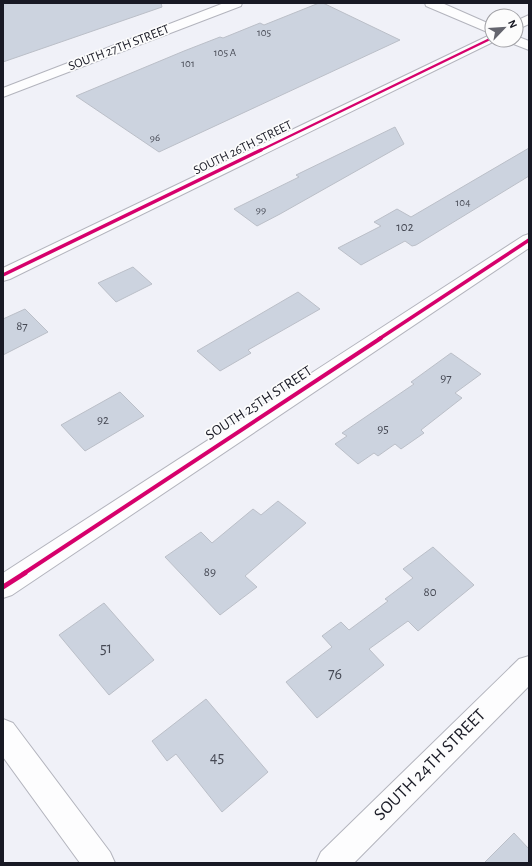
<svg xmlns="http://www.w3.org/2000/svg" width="532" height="866" font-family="'Alegreya Sans',sans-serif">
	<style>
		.building { fill: #ccd3df; stroke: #bbbfc8 }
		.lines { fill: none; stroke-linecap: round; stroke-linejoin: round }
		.minor-casing { stroke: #b3b4bd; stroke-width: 2 }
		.minor { fill: #fdfdfe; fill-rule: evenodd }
		.cycleway-far3-casing { stroke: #fcfcfc; stroke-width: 4 }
		.cycleway-far2-casing { stroke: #fcfcfc; stroke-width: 5.5 }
		.cycleway-far1-casing { stroke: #fcfcfc; stroke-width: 6 }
		.cycleway-casing { stroke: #fcfcfc; stroke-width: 8 }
		.cycleway-far3 { stroke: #d6006c; stroke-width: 2.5 }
		.cycleway-far2 { stroke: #d6006c; stroke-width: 3.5 }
		.cycleway-far1 { stroke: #d6006c; stroke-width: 4 }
		.cycleway { stroke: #d6006c; stroke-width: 5 }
		.labels { text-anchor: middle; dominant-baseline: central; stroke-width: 3.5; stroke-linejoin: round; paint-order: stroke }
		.far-number-label { font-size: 11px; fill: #454853 }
		.far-street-label { font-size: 13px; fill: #181924; stroke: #fcfcfc }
		.number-label { font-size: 13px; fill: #454853 }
		.street-label { font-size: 15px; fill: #181924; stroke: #fcfcfc }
		.near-number-label { font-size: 16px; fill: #454853 }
		.near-street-label { font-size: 18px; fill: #181924; stroke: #fcfcfc }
	</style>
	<rect width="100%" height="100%" fill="#f0f1f8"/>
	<path class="building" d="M3,3H161L162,7L3,62Z
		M319,3H323L400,40L159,152L76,96L184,51L220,37L223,38L260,23L264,25Z
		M395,127L404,144L280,214L257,226L234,209L299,177L296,175Z
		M529,148V176L416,245L412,246L405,241L361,265L338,248L381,226L374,222L397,209L411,217Z
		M133,267L152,284L116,302L98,283Z
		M298,292L320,309L248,350L251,353L220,371L197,351Z
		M25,309L48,332L3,355V319Z
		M451,353L481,374L455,393L462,398L421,430L424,433L401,449L395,444L378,456L374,453L358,464L335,444L347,436L342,433L414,384L411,382Z
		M120,392L144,416L85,451L61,425Z
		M278,501L306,523L245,576L257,587L220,615L165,557L201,532L212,543L253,509L261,515Z
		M433,547L474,585L418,631L408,621L369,649L384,665L317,718L286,682L332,647L322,636L341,622L349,630L388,601L385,599L413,578L403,569Z
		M104,603L154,660L109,695L59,635Z
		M206,699L268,772L222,812L176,754L167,761L152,741Z
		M514,833L529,849V863H484Z"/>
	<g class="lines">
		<defs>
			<path id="minor" d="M224,3H242L241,6L3,97V88Z
				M425,3H442L492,25V40H497L10,279L3,281V268L492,34L426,6Z
				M529,15V24L516,30V21Z
				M516,36L529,41V50L511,43L509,40H516Z
				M529,234V248L12,595L3,598V573L523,236Z
				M529,656V686L354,863H316L321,852L519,659Z
				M3,719L13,723L110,852L115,863H80L3,757Z"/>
		</defs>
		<use href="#minor" class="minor-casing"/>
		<use href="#minor" class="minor"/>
		<defs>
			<path id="cycleway-far3" d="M259,151L492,38"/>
			<path id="cycleway-far2" d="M3,275L261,150
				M379,339L529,240"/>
			<path id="cycleway-far1" d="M23,574L381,338"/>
			<path id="cycleway" d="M3,587L25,573"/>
		</defs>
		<use href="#cycleway-far3" class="cycleway-far3-casing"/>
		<use href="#cycleway-far2" class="cycleway-far2-casing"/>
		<use href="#cycleway-far1" class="cycleway-far1-casing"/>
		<use href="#cycleway" class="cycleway-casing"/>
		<use href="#cycleway-far3" class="cycleway-far3"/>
		<use href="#cycleway-far2" class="cycleway-far2"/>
		<use href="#cycleway-far1" class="cycleway-far1"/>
		<use href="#cycleway" class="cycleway"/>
	</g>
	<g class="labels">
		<g class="far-number-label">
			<text x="264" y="32">105</text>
			<text x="225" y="52">105 A</text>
			<text x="188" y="63">101</text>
			<text x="155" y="137">96</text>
			<text x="463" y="202">104</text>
			<text x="261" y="209">99</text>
		</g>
		<g class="far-street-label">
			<text transform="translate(119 48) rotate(-21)">SOUTH 27TH STREET</text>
			<text transform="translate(243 148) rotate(-26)">SOUTH 26TH STREET</text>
		</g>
		<g class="number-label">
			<text x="405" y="227">102</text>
			<text x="22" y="326">87</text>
			<text x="446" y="378">97</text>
			<text x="103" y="420">92</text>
			<text x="383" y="429">95</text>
			<text x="210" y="572">89</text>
			<text x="430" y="592">80</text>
		</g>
		<g class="street-label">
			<text transform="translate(259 403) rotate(-33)">SOUTH 25TH STREET</text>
		</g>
		<g class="near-number-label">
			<text x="106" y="648">51</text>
			<text x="335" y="674">76</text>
			<text x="217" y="757">45</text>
		</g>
		<g class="near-street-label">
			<text transform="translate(430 765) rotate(-45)">SOUTH 24TH STREET</text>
		</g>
	</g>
	<rect width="532" height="866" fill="none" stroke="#181924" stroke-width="8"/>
	<g transform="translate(504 28) rotate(65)"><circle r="19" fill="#fcfcfc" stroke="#a1a1a6"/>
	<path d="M0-3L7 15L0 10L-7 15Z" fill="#64656e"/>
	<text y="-6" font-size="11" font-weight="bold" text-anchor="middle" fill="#181924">N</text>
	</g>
</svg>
